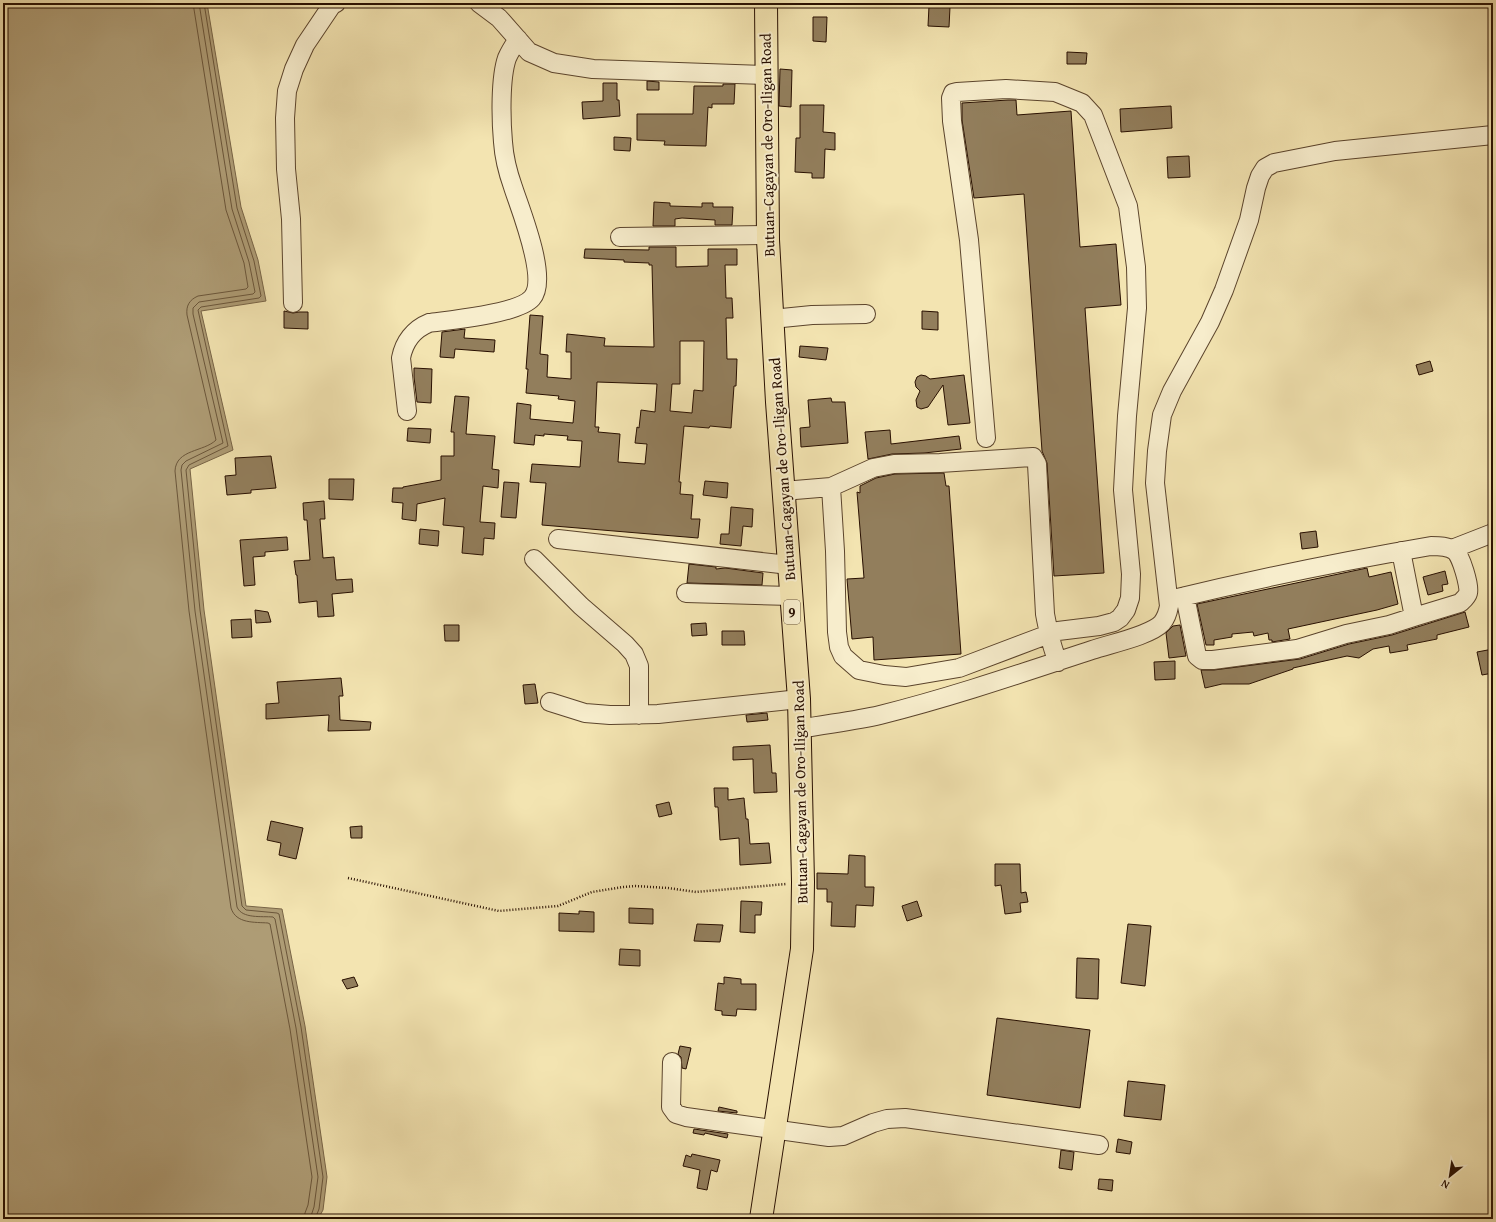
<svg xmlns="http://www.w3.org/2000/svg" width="1496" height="1222" font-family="'Gentium Book Plus',serif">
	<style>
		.water { fill: #ae9c75; stroke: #786446 }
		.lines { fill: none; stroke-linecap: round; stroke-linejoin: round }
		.shore { stroke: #6b563a; stroke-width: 1 }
		.building { fill: #927e5c; stroke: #280f00; fill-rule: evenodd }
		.minor-casing { stroke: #5b442c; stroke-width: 20 }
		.highway-casing { stroke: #280f00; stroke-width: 24 }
		.path { stroke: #280f00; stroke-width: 2.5; stroke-dasharray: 1 2; stroke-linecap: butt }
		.minor { stroke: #f7edcc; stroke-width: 18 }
		.highway { stroke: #f3e4b1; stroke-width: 22 }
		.labels { text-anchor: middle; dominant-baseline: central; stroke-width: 4; stroke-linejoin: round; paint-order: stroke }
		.shield { fill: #f7edcc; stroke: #66523d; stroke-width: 1 }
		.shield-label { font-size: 14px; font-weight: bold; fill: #280f00 }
		.street-label { font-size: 15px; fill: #280f00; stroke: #f7edcc }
	</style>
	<rect width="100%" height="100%" fill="#f3e4b1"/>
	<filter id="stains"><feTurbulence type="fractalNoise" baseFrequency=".005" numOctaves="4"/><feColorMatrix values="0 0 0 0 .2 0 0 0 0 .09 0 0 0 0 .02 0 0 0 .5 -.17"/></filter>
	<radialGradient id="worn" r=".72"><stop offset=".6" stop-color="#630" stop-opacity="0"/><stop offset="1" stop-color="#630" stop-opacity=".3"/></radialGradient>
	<path class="water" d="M3,3H207L241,207L258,260L266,301L201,311L233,450L190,469L204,610L246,906L282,909L305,1026L327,1177L323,1210L318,1219H3Z"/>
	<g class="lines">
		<path class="shore" d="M193,3L226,210L244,263L248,287L246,289L198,296C189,300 186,306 187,315L216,440C204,452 176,449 175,471L189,611L231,908C236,924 255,922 268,923L270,924L290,1029L312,1177L308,1205L305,1213L304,1219
			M199,3L232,209L249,262L255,292L253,294L199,302L193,308V314L223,443L186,461L182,465L181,470L195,611L237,907C242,919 262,916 273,917L275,919L296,1028L318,1177L314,1207L310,1219
			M204,3L237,208L254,261L261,296L259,298L201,307L198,310L228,446L189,465L186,470L200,610L242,906L246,910L277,913L279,914L301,1027L323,1177L319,1209L315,1219"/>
	</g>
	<path class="building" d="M929,6L950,7L949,27L928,26Z
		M813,17H827L826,42L813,41Z
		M1067,52L1087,53L1086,64H1067Z
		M780,69L792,70L791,107L779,106Z
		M647,81L659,82V90H647Z
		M603,83H617V100H619L620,116L583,119L582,102L603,101Z
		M723,84H735L734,104H712V108L708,107L706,146L664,145L665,141L637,140V114H693L694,86H723Z
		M1008,100H1016L1017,115L1071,111L1080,247L1116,244L1121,305L1085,308L1104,573L1054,576L1047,463L1042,451L1024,194L974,198L962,120V103Z
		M800,105H824L823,132L835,133V150L825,149L824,178H812V173L795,172L796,138H800Z
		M1171,106L1172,128L1121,132L1120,109Z
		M614,137L631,138L630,151L614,150Z
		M1189,156L1190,177L1168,178L1167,157Z
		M654,202L670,203V206L702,207V203H713V207H733L732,225H715V220L682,218L675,219V226H653Z
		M649,247H676V267L708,266V249H737V265H725L726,298H732L733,318H726L727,359H737L736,386H734L731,428L710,426L709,428L684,426L679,482H681L680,494L693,495L691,519H700L698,538L542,525L546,483L530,482L532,464L580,467L582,441L567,440L568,436L544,434V436L535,435L534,445L514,443L517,403L531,405L530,419L573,423L575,401L558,399L559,396L526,393L528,369H526L530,315L543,316L540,354L548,355L547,377L571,379V352H566L567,334L605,338L604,346L654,347L652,265H649V263L624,262V260L584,258L585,249L649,250ZM680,341H704L703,391L694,390L692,413L670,411L672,384H680ZM597,382L657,384L655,412L641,410L639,428L637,427L635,443L647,444L645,464L618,462L620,434L598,432L599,427H595Z
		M284,311L293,313L299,312H308V329L284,328Z
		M922,311L938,312V330L922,329Z
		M465,329L464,338L495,340L494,352L455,349L454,358L440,357L442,332Z
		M800,346L828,348L826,360L799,357Z
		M1430,361L1433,371L1419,375L1416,365Z
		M414,368L432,369L431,403L417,402L414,377Z
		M921,375L926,376L930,379L964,375L970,423L948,425L943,385L928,407L921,409L917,407L916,400L920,391L916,387L915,382L917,377Z
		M455,396L469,397L466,434L495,436L492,469L499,470L498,488L483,486L480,522L495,523L494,539L484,538L483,555L462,553L464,527L443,525L445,498L417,504L416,521L402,519L403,503L392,502L393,488H403V487L441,480V456H454V432H451Z
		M831,398L832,402H845L848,443L801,447L800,428L810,427L808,400Z
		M408,428L431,429L430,443L407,441Z
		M890,430L891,444L959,436L961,449L924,453L892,454L868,459L865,432Z
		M271,456L276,488L251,490V493L227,495L225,476L236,475L235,458Z
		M944,473L946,486H949L961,654L874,660L873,637L852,639L847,579L864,578L857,492L860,493V486L876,478L895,474Z
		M329,479H354L353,500L329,499Z
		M705,481L728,483L727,498L703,495Z
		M504,482L519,483L516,518L501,517Z
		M324,501L325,519H320L323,558L334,557L336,580L352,579L353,592L332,594L334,616L318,617L317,601L299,603L297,575H296L294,561L310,560L307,520H304L303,503Z
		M731,507L753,509L752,527L743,526L741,546L720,544L721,534H729Z
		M420,529L439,531L438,546L419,544Z
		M1316,531L1318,547L1302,549L1300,533Z
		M287,537L288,550L265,552V556L253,557L255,585L244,586L240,540Z
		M689,564L716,567V569L725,568L763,573L762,585L687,583Z
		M1367,568L1369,577L1391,572L1398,604L1377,610L1288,629L1290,639L1272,642V640H1269L1268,633L1254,636L1253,632L1232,634V637L1214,640V645H1206L1197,604Z
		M1445,571L1448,584L1442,585L1443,591L1428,595L1423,577Z
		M255,610L268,612L271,622L256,623Z
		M1465,612L1469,627L1437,635V639L1407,645L1408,650L1390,653L1389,646L1373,649L1359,658L1347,656L1293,668V669L1249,684H1222L1205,688L1201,670H1214L1300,659L1349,644L1392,635Z
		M251,619L252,637L232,638L231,620Z
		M706,623L707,635L692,636L691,624Z
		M444,625H459V641H445Z
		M1180,625L1186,656L1169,658L1166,633L1173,626Z
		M722,631H744L745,645H722Z
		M1493,649V673L1482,675L1477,652Z
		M1175,661V679L1155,680L1154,662Z
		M341,678L343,696H339L340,720L371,722L370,730L328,731L329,715L266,719V704L279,703L277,682Z
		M535,684L538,703L525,704L523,685Z
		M767,713L768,720L747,722L746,715Z
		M770,745L772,773H776L777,792L754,793L753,759L733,760V747Z
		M714,788H728V800L744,798L746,819H748L750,844L769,843L771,863L740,865L739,838L720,840L718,807H715Z
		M669,802L672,814L659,817L656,805Z
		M271,821L303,828L296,859L279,855L281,843L267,840Z
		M362,826V838H351L350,827Z
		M849,855L865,856V887H874L873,906L856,905L855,927L831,926L832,902H827V889H817V873L848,874Z
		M995,864H1020L1021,893L1026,892L1028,902L1020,903L1021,912L1005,914L1001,885L995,886Z
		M741,901L762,902L761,915H755V933L740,932Z
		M917,901L922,916L907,921L902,906Z
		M629,908L653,909V924L629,923Z
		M579,911L594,912V932L559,931V913L579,914Z
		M697,924L723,925L720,942L694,941Z
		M1128,924L1151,926L1145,986L1121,983Z
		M620,949L640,950V966L619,965Z
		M1077,958L1099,959L1098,999L1076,998Z
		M354,977L358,986L347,989L342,980Z
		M724,977L741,979V984H756V1010L737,1009L736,1016L722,1015V1011L715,1010L718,983L724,984Z
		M997,1018L1090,1030L1080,1108L987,1095Z
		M680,1046L691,1048L686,1069L682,1068L681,1057L678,1054Z
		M1128,1081L1165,1085L1161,1120L1124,1116Z
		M719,1107L737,1111V1113L718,1111Z
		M694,1129L728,1134L727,1138L705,1133L704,1135L693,1133Z
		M1118,1139L1132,1142L1130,1154L1116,1152Z
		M1061,1150L1074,1152L1072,1170L1059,1168Z
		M692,1154L720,1160L717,1172L711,1170L707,1190L697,1188L700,1170L683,1166L686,1155L691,1157Z
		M1099,1179L1113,1180L1112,1191L1098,1189Z"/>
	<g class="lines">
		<defs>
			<path id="minor" d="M479,3L499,18L529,52L554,63L593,69L765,75
				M620,237L768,235
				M293,303L291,219L286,169L285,118L287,91L294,69L305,45L332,5L336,3
				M772,319L812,315L866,314
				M407,411L401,358C404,342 414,329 429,323C451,320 518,314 532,298C549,279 520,209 513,187C508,173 504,157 503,142C501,120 500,78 507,58C510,51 514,45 518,39
				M986,438L969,240L952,121L951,98L953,93L957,92L1006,89L1055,92L1082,103L1093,115L1128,206L1136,267L1137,308L1127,416L1123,490L1131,574L1130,598L1126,610L1120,618L1114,622L1099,626L1058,631L1049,634L959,668L906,677L884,675L859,670L843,656L839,647L837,632L835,551L831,487L873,468L894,464L940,463L1033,457L1037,464L1045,614C1048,630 1051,646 1058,662
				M783,491L831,487
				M558,539L789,565
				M1452,549L1493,533
				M534,559L581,606L625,644L634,654L639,666V715
				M686,593L791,596
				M1185,596L1197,656L1202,660H1213L1297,649L1346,634L1389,625L1414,617L1401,551
				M1169,600C1255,579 1343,561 1431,546C1439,546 1448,546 1455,551C1461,556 1470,586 1468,593C1467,597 1463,600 1460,603L1414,617
				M550,702L585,713L610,715L658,714L799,699
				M800,729C826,724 854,721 880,715C952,697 1022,673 1092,650C1109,644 1150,636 1162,623C1166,618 1168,612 1169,606L1155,483L1157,451L1162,415L1172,391L1210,322L1224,290L1249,220L1256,188L1260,176L1265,168L1274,163L1335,151L1493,135
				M672,1062L671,1107L676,1114L686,1117L829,1137L843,1136L873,1123L887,1119L905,1118L1099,1145"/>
			<path id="highway" d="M761,1219L802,949L803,882L799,699L777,402L768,240L766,3"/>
		</defs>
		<use href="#minor" class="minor-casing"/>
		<use href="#highway" class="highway-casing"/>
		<path class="path" d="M348,878L499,911L558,906L592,892L623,887L635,886L668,888L696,892L786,884"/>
		<use href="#minor" class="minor"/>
		<use href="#highway" class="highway"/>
	</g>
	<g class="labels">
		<rect class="shield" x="784" y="600" width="16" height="24" rx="3"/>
		<g class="shield-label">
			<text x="792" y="612">9</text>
		</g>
		<g class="street-label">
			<text transform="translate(767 145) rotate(-91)">Butuan-Cagayan de Oro-Iligan Road</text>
			<text transform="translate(782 469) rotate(-94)">Butuan-Cagayan de Oro-Iligan Road</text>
			<text transform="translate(800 792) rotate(-91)">Butuan-Cagayan de Oro-Iligan Road</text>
		</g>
	</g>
	<rect width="1496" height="1222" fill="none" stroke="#f3e4b1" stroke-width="16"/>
	<rect x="4" y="4" width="1488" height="1214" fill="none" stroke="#280f00" stroke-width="2"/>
	<rect x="8" y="8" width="1480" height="1206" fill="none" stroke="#280f00"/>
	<g transform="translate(1450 1176) rotate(210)" stroke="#f7edcc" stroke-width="3" paint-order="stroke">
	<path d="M0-3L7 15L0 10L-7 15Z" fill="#280f00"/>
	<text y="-6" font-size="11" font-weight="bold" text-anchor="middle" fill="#280f00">N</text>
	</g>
	<rect width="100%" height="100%" filter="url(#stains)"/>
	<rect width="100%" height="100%" fill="url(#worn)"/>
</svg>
